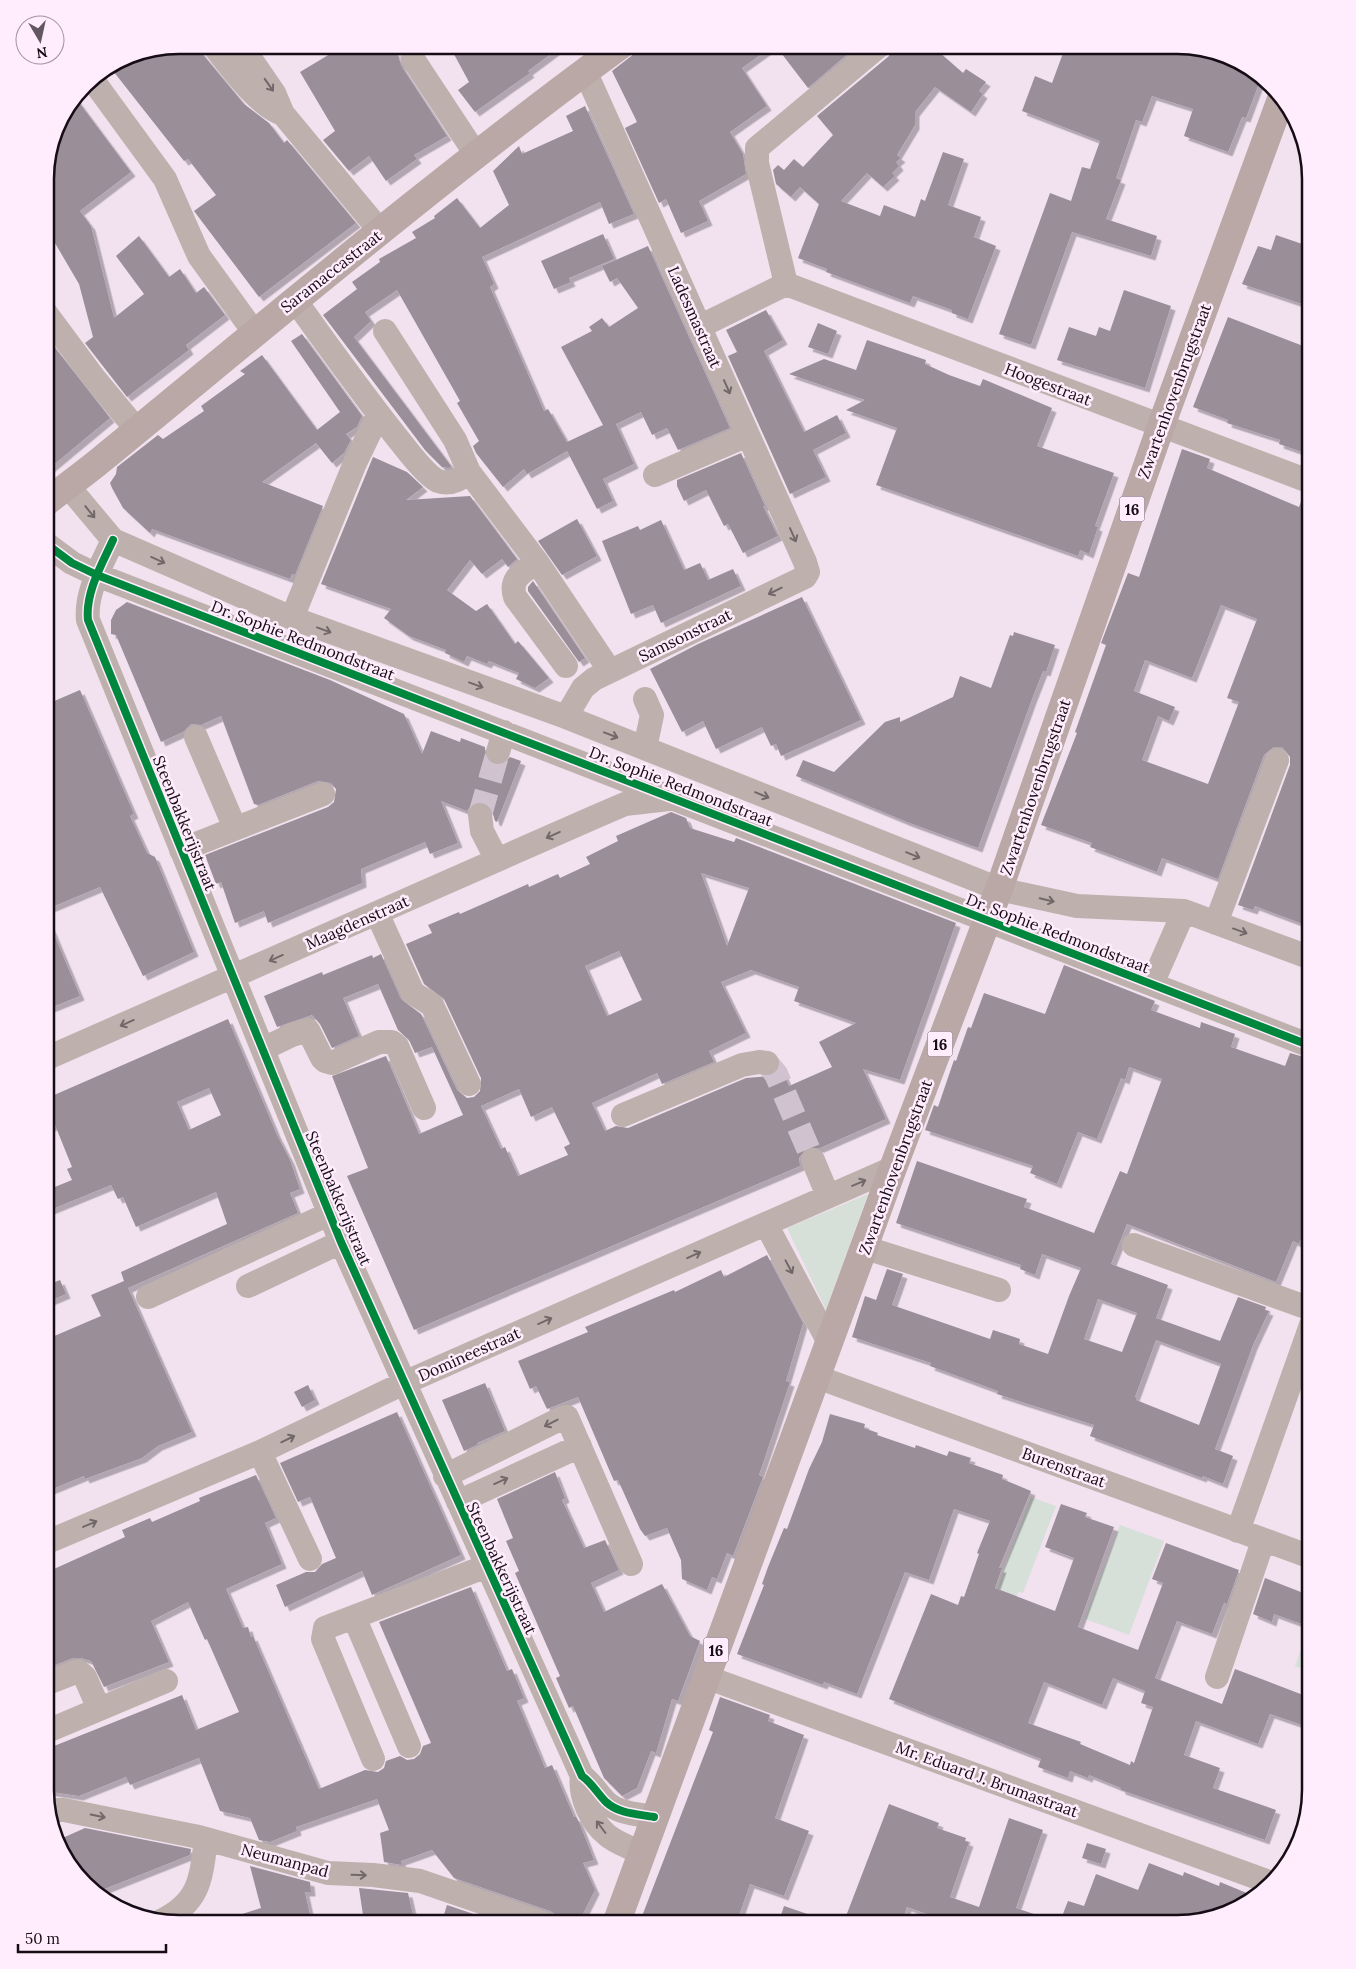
<svg xmlns="http://www.w3.org/2000/svg" width="1356" height="1969" font-family="Lora,serif">
	<style>
		.green { fill: #d6e0d9 }
		.building { fill: #9a8e99; fill-rule: evenodd; filter: url(#shadow) }
		.lines { fill: none; stroke-linecap: round; stroke-linejoin: round }
		.minor-tunnel { stroke: #d1c2cf; stroke-width: 24; stroke-dasharray: 24 12; stroke-linecap: butt }
		.minor { stroke: #beb1ad; stroke-width: 24 }
		.major { stroke: #b9a8a5; stroke-width: 28 }
		.cycleway-casing { stroke: #ffecfc; stroke-width: 11 }
		.cycleway { stroke: #00873e; stroke-width: 8 }
		.oneway { stroke: #726769 }
		.labels { text-anchor: middle; dominant-baseline: central; stroke-width: 5; stroke-linejoin: round; paint-order: stroke }
		.shield { fill: #ffecfc; stroke: #5c4f5a; stroke-width: 1 }
		.shield-label { font-size: 15px; font-weight: bold; fill: #160c15 }
		.street-label { font-size: 16px; fill: #160c15; stroke: #ffecfc }
		.rim { fill: none; stroke: #160c15; stroke-width: 2.5 }
	</style>
	<defs>
		<filter id="shadow"><feDropShadow dx="4.5" dy="4.5" stdDeviation="0" flood-color="#0004"/></filter>
	</defs>
	<rect width="100%" height="100%" fill="#f2e2f0"/>
	<path class="green" d="M868,1194L826,1310L787,1228Z
		M1031,1497L1056,1506L1023,1593L1018,1592L1011,1611L991,1605Z
		M1120,1525L1164,1541L1129,1635L1085,1619Z
		M1311,1621V1672L1295,1666Z"/>
	<path class="building" d="M179,45H195L244,104L269,123L284,143L287,140L356,223L259,297L194,211L216,195L188,159L184,161L110,67L128,55Z
		M345,45H399L402,51L399,59L402,67L447,136L414,155L417,159L386,181L369,156L349,171L323,140L335,131L300,72Z
		M449,45H563L528,71L530,73L475,112L458,90L469,82Z
		M650,45H774L742,68L767,106L730,132L743,154L746,174L699,201L708,221L681,233L666,199L659,203L625,128L637,122L612,71L639,50Z
		M775,45H858L808,88Z
		M893,45H931L963,73L966,69L986,82L979,91L983,94L971,112L935,87L915,112V125L897,155L901,158L896,162L899,166L892,173L895,176L883,187L867,173L841,201L880,216L884,205L915,217L921,199L925,201L943,152L964,159L948,205L981,217L974,237L996,246L968,319L952,313V310L913,296L910,303L826,272L827,269L798,258L819,204L800,187L791,197L776,184L773,170L778,165L784,170L794,159L803,167L833,135L817,116L889,56Z
		M1066,45H1186L1251,67L1261,78L1246,118L1242,117L1228,152L1184,136L1193,109L1152,96L1142,122L1136,120L1116,178L1121,180L1106,219L1157,236L1151,256L1072,232L1031,345L999,334L1050,193L1071,201L1082,167L1090,169L1100,141L1022,111L1035,76L1052,83Z
		M75,97L131,172L80,211L91,226L114,318L144,294L116,256L139,236L169,277L180,269L196,293L204,287L225,315L186,345L189,350L127,397L85,343L93,337L79,284L45,226V170L59,120Z
		M585,106L634,214L609,224L600,202L482,257L494,284L490,287L544,411L548,409L567,442L603,425L561,347L592,331L589,327L602,318L609,327L638,308L617,278L610,282L602,266L648,246L730,428L678,450L667,428L652,435L641,412L616,424L634,464L603,479L613,501L597,509L567,451L527,474L524,469L503,487L476,453L473,446L479,441L457,403L460,401L397,290L365,312L371,321L354,337L451,466L449,468L442,467L425,450L323,315L357,289L352,282L380,262L379,259L416,238L412,232L435,218L434,216L457,198L480,228L509,205L493,171L519,146L522,154L573,131L566,116Z
		M603,234L614,259L569,278L571,282L554,289L541,261Z
		M1276,235L1311,247V307L1242,284L1258,246L1271,250Z
		M1124,290L1171,306L1145,388L1057,360L1069,327L1096,336L1099,327L1110,331Z
		M766,310L783,340L764,351L804,432L837,415L846,433L813,450L826,477L790,494L728,356L737,352L726,330Z
		M1228,317L1311,349V455L1279,444L1280,440L1227,423L1228,420L1193,407Z
		M818,323L837,331L828,354L808,347Z
		M302,334L362,416L357,427L346,434L351,440L344,453L332,463L316,443L262,482L323,506L295,575L292,574L290,579L152,529L150,533L123,508L112,488L110,483L116,474L117,467L158,435L163,439L204,411L201,406L245,374L240,371L262,355L317,430L340,412L291,341Z
		M45,335L110,418L45,472Z
		M867,340L926,360L925,364L949,375L980,386L983,379L1052,408L1037,446L1114,473L1095,526L1098,527L1089,554L1080,550L1078,556L876,485L897,428L846,410L865,400L789,374L824,359L856,370Z
		M1182,449L1210,459L1207,468L1299,507L1304,494L1311,495V927L1255,906L1253,910L1238,905L1290,765V757L1282,747H1274L1264,755L1218,879L1162,858L1157,872L1090,847L1092,843L1041,825L1077,733L1075,732L1106,645L1101,643L1106,630L1128,573L1139,577ZM1221,605L1257,619L1227,698L1239,702L1208,784L1142,760L1158,716L1169,721L1175,707L1134,691L1145,660L1192,678Z
		M741,453L765,506H763L778,536L743,553L728,524L724,526L706,490L684,501L677,486V480Z
		M373,457L407,472L423,487L406,500L470,496L517,559L508,567L502,559L482,574L470,560L447,590L476,611L487,604L515,644L518,641L549,678L535,688L516,679L519,673L489,661L487,664L467,656L464,662L445,653L446,650L409,636L384,618L391,609L321,584Z
		M577,519L597,556L562,575L538,541Z
		M661,520L684,570L700,563L708,580L733,569L741,586L661,623L653,605L631,614L602,541L638,526L640,530Z
		M533,581L585,658L579,662L528,591V587Z
		M802,597L861,720L781,756L776,744L771,746L762,727L716,749L703,721L682,732L650,669L698,644Z
		M127,602L330,680L404,714L422,754L431,731L460,742L461,738L485,747V756L494,765H502L510,757L521,761L497,822L495,821L491,807L485,802L472,804L467,811L441,801L458,843L430,854L425,842L361,869L362,883L268,923L264,911L235,923L221,882L216,884L205,855L328,807L334,802L336,789L331,783L318,781L258,805L254,804L221,716L201,725L191,724L183,732L161,742L116,635L111,634V620L116,610Z
		M1014,632L1055,645L1046,672L1043,671L1032,699L978,848L907,822L796,776L803,760L834,772L885,722L900,717V722L953,697L960,676L991,688L1010,635L1013,636Z
		M80,690L134,814L130,816L147,853L155,857L194,952L143,976L100,887L45,910V705Z
		M671,812L686,818L690,828L734,842L736,838L956,923L900,1080L863,1069L886,1119L820,1148H807L799,1158L800,1166L414,1330L347,1176L368,1168L332,1076L386,1056L419,1134L463,1115L432,1047L415,1053L409,1040L398,1030L378,984L343,998L359,1036L332,1048L320,1024L312,1015L277,1027L264,996L322,972L323,975L372,955L373,958L381,954L401,999L421,1014L457,1090L467,1098L474,1097L480,1091L481,1078L444,999L424,984L406,944L432,933L428,925L459,912L460,914L528,884L529,887L558,874L560,878L590,864L586,857L618,841L616,836ZM701,873L749,888L727,946ZM619,951L642,1000L607,1016L585,966ZM751,970L799,987L794,1001L856,1023L819,1042L832,1067L789,1086L780,1065L778,1072L772,1076L746,1078L628,1128L616,1126L605,1131L592,1103L657,1073L662,1084L714,1062L709,1051L746,1033L721,982ZM519,1089L531,1117L552,1107L570,1144L564,1147L568,1155L518,1176L505,1147L501,1149L481,1106Z
		M45,913L80,996L45,1010Z
		M1064,965L1155,1001L1151,1010L1200,1028L1201,1022L1235,1034L1231,1047L1285,1066L1290,1053L1311,1059V1216L1299,1244L1293,1241L1276,1282L1127,1224L1111,1264L1168,1285L1156,1318L1220,1341L1238,1297L1266,1307L1265,1310L1269,1311L1253,1345L1215,1449L1233,1456L1223,1484L1203,1476L1202,1478L1090,1436L1094,1425L997,1394L998,1391L930,1366L931,1363L852,1337L865,1296L876,1300L887,1269L903,1274L892,1305L990,1339L993,1330L1020,1339L1019,1344L1048,1354L1069,1296L1081,1268L1042,1254L1035,1275L1020,1269L1021,1265L896,1223L917,1161L1027,1199L1024,1207L1094,1233L1120,1171L1127,1174L1162,1079L1129,1067L1125,1080L1121,1078L1097,1139L1078,1132L1057,1184L1030,1173L1033,1166L925,1130L934,1105L938,1107L954,1060L956,1061L968,1027L971,1028L984,993L1045,1014ZM1098,1299L1137,1313L1122,1352L1084,1339ZM1156,1340L1221,1364L1199,1425L1136,1400L1137,1398L1135,1397Z
		M228,1019L277,1135L290,1160L300,1189L290,1193L298,1213L128,1288L192,1432L158,1446L142,1458L85,1479L84,1476L45,1492V1340L101,1316L91,1295L124,1281L121,1272L227,1224L216,1192L136,1227L123,1197L118,1199L111,1185L45,1212V1191L72,1180L67,1169L72,1167L55,1125L45,1129V1099ZM209,1088L221,1115L189,1130L177,1102Z
		M767,1255L803,1323L786,1381L790,1382L759,1475L763,1477L733,1556L727,1553L717,1579L712,1577L707,1590L682,1579L681,1560L667,1528L645,1536L640,1529L618,1480L614,1481L578,1397L547,1409L536,1386L530,1389L518,1361L588,1332L585,1327L674,1290L675,1292L721,1270L724,1277Z
		M60,1280L66,1294L45,1303V1286Z
		M485,1383L505,1431L477,1443V1445L464,1451L442,1400Z
		M308,1385L315,1400L302,1407L294,1392Z
		M397,1412L461,1555L372,1595L362,1571L285,1607L276,1585L306,1572H315L322,1564L336,1558L310,1497L298,1502L280,1463Z
		M830,1414L865,1424L864,1428L878,1433L877,1435L915,1448L916,1445L947,1456L949,1451L971,1458L969,1463L1003,1475L1002,1479L1031,1491L999,1568H1002L995,1588L1055,1611L1074,1558L1045,1547L1061,1504L1087,1513L1085,1517L1114,1527L1078,1627L1138,1650L1163,1583L1152,1579L1166,1543L1239,1570L1227,1604L1224,1603L1212,1634L1177,1621L1155,1678L1222,1704L1235,1669L1311,1698V1728L1270,1714L1258,1744L1196,1721L1184,1755L1220,1768L1213,1788L1276,1810L1265,1840L1121,1790V1788L1089,1775L1088,1778L1070,1771L1068,1778L1038,1767L1041,1759L889,1699L931,1594L958,1605L961,1596L964,1597L979,1554L977,1553L990,1521L954,1509L929,1580L905,1572L857,1694L824,1682L823,1685L737,1654L764,1585L762,1584L768,1567L784,1528L787,1529L809,1469L822,1442ZM1113,1678L1145,1691L1141,1703L1153,1707L1134,1763L1131,1761L1130,1765L1080,1744L1081,1742L1028,1723L1044,1682L1102,1705Z
		M555,1472L565,1498L562,1500L584,1548L605,1540L619,1570L591,1583L604,1612L662,1584L690,1636L700,1641L678,1701L672,1699L656,1753L651,1751L637,1788L622,1796L604,1778L573,1706L569,1708L556,1678L560,1676L515,1573L519,1571L506,1541L513,1538L497,1499Z
		M256,1475L276,1518L265,1523L282,1564L226,1589L243,1628L248,1627L251,1637L253,1636L319,1789L365,1770L378,1772L384,1768L386,1761L400,1756L407,1760L414,1759L420,1754L423,1746L431,1743L379,1622L471,1587L507,1671L512,1669L524,1698L517,1701L545,1768L552,1765L574,1817H576L579,1822L594,1860L583,1863L595,1890L578,1924H559L557,1915L550,1911L454,1878L432,1850L401,1861L402,1865L384,1862L380,1833L389,1830L377,1799L296,1827L297,1831L270,1842L259,1840L250,1818L220,1811L199,1758L130,1785L126,1777L79,1796L45,1791V1761L53,1758L49,1748L182,1695L196,1730L239,1712L207,1639L205,1640L188,1602L151,1621L169,1662L104,1687L91,1661L81,1658H73L45,1669V1573L125,1537L122,1530L150,1518L152,1522L200,1501L199,1498Z
		M1265,1578L1311,1596V1615L1307,1626L1274,1614L1272,1622L1253,1614Z
		M720,1697L770,1715L768,1721L804,1735L775,1818L809,1831L784,1896L750,1884L736,1924H717L703,1919L701,1924H639L713,1732L709,1730Z
		M889,1804L939,1823L937,1828L966,1838L965,1841L969,1842L950,1897L979,1907L1009,1818L1043,1830L1016,1908L1055,1921L1054,1924H940L941,1919L907,1907L901,1924H843Z
		M85,1828L191,1849L190,1855L97,1892L63,1857L58,1840Z
		M1087,1843L1106,1849L1101,1864L1082,1858Z
		M1149,1863L1183,1876L1184,1872L1219,1886L1220,1882L1254,1896L1244,1906L1177,1924H1059L1068,1901L1084,1906L1096,1874L1138,1890Z
		M250,1866L310,1882L311,1892H305L312,1924H224V1920L261,1908Z
		M359,1888L408,1893L415,1924H384L383,1919L364,1922Z
		M447,1905L503,1924H441Z
		M784,1906L828,1921L827,1924H778Z"/>
	<g class="lines">
		<path class="minor-tunnel" d="M406,45L413,59
			M480,815L498,752
			M767,1063L776,1074L813,1160"/>
		<path class="minor" d="M213,45C230,66 258,106 283,114L274,93L241,45
			M413,59L477,156
			M92,79L165,179L199,256L254,332
			M283,114L381,232
			M786,284L1311,482
			M295,300C330,349 365,398 403,445C410,454 427,476 438,481C449,485 460,480 469,472L537,562L610,671
			M45,312L94,378L137,430
			M699,327L786,284L757,163V148L880,45
			M385,331L455,440L469,472
			M655,475L748,435
			M67,485L113,540L292,618L566,717L999,889L1077,906L1184,911L1311,958
			M113,540C102,564 85,593 88,620L341,1242L582,1776C592,1783 597,1793 606,1802C619,1814 638,1814 654,1817
			M45,543L72,563L97,575L1311,1046
			M537,562C523,572 509,578 515,597L566,666
			M292,618L355,463L378,415
			M645,699L652,715L645,748
			M566,717L583,688L594,679L805,577L808,572L805,562L585,71
			M196,737L235,828
			M498,752L504,732
			M480,815L482,831L497,860
			M181,850L323,794
			M377,913L413,993L432,1005L469,1084
			M1216,923L1277,760
			M1152,984L1184,911
			M263,1049L292,1035L308,1030L322,1058L325,1061L332,1063L379,1042H392L397,1046L424,1108
			M45,1059L597,816L625,804L669,799
			M623,1115L742,1065L759,1062L767,1063
			M813,1160L828,1196
			M766,1224L827,1339L830,1340
			M1134,1245L1311,1309
			M866,1248L999,1290
			M248,1286L341,1242
			M148,1297L329,1214
			M817,1377L1311,1557
			M260,1452L310,1559
			M445,1476L562,1418L567,1417L631,1564
			M458,1502L580,1446
			M1238,1531L1311,1325
			M45,1543L260,1452L404,1383L893,1168
			M354,1617L409,1746
			M706,1677L1269,1882
			M1217,1677L1263,1541
			M45,1684L78,1671L85,1677L99,1709
			M45,1732L166,1681
			M373,1759L323,1639L325,1628L487,1566
			M582,1776C579,1796 591,1822 607,1835C616,1843 630,1847 641,1853
			M50,1810H64L199,1837L328,1873L373,1875L420,1881L546,1924
			M161,1921C200,1902 201,1879 206,1839"/>
		<path class="major" d="M45,503C64,488 84,474 102,459C273,319 442,176 621,45
			M616,1924L893,1168L999,889L1161,426L1281,99"/>
		<defs>
			<path id="cycleway" d="M113,540C102,564 85,593 88,620L341,1242L582,1776C592,1783 597,1793 606,1802C619,1814 638,1814 654,1817
				M45,543L72,563L97,575L1311,1046"/>
		</defs>
		<use href="#cycleway" class="cycleway-casing"/>
		<use href="#cycleway" class="cycleway"/>
	</g>
	<defs><path id="oneway-shaft" d="M-6 0H5M1.5-3L5.5 0L1.5 3" fill="none" stroke-width="1.6" stroke-linecap="round" stroke-linejoin="round" transform="scale(1.25)"/></defs>
	<g class="oneway">
		<use href="#oneway-shaft" transform="translate(269 85) rotate(55)"/>
		<use href="#oneway-shaft" transform="translate(727 387) rotate(66)"/>
		<use href="#oneway-shaft" transform="translate(90 512) rotate(51)"/>
		<use href="#oneway-shaft" transform="translate(793 535) rotate(66)"/>
		<use href="#oneway-shaft" transform="translate(158 560) rotate(24)"/>
		<use href="#oneway-shaft" transform="translate(775 591) rotate(154)"/>
		<use href="#oneway-shaft" transform="translate(324 630) rotate(20)"/>
		<use href="#oneway-shaft" transform="translate(476 685) rotate(20)"/>
		<use href="#oneway-shaft" transform="translate(611 735) rotate(21)"/>
		<use href="#oneway-shaft" transform="translate(762 795) rotate(22)"/>
		<use href="#oneway-shaft" transform="translate(553 835) rotate(156)"/>
		<use href="#oneway-shaft" transform="translate(913 855) rotate(22)"/>
		<use href="#oneway-shaft" transform="translate(1047 900) rotate(13)"/>
		<use href="#oneway-shaft" transform="translate(1240 931) rotate(20)"/>
		<use href="#oneway-shaft" transform="translate(276 958) rotate(156)"/>
		<use href="#oneway-shaft" transform="translate(127 1023) rotate(156)"/>
		<use href="#oneway-shaft" transform="translate(859 1183) rotate(-23)"/>
		<use href="#oneway-shaft" transform="translate(694 1255) rotate(-24)"/>
		<use href="#oneway-shaft" transform="translate(789 1267) rotate(62)"/>
		<use href="#oneway-shaft" transform="translate(545 1321) rotate(-24)"/>
		<use href="#oneway-shaft" transform="translate(551 1423) rotate(153)"/>
		<use href="#oneway-shaft" transform="translate(288 1439) rotate(-26)"/>
		<use href="#oneway-shaft" transform="translate(501 1481) rotate(-24)"/>
		<use href="#oneway-shaft" transform="translate(90 1524) rotate(-23)"/>
		<use href="#oneway-shaft" transform="translate(98 1816) rotate(11)"/>
		<use href="#oneway-shaft" transform="translate(601 1827) rotate(-127)"/>
		<use href="#oneway-shaft" transform="translate(359 1875) rotate(2)"/>
	</g>
	<g class="labels">
		<g class="shield">
			<rect x="1119.5" y="496.5" width="25" height="25" rx="4"/>
			<rect x="927.5" y="1031.5" width="25" height="25" rx="4"/>
			<rect x="703.5" y="1637.5" width="25" height="25" rx="4"/>
		</g>
		<g class="shield-label">
			<text x="1132" y="509">16</text>
			<text x="940" y="1044">16</text>
			<text x="716" y="1650">16</text>
		</g>
		<g class="street-label">
			<text transform="translate(331 271) rotate(-38)">Saramaccastraat</text>
			<text transform="translate(695 317) rotate(66)">Ladesmastraat</text>
			<text transform="translate(1048 384) rotate(21)">Hoogestraat</text>
			<text transform="translate(1174 391) rotate(-70)">Zwartenhovenbrugstraat</text>
			<text transform="translate(685 635) rotate(-26)">Samsonstraat</text>
			<text transform="translate(303 640) rotate(21)">Dr. Sophie Redmondstraat</text>
			<text transform="translate(681 786) rotate(21)">Dr. Sophie Redmondstraat</text>
			<text transform="translate(1035 787) rotate(-71)">Zwartenhovenbrugstraat</text>
			<text transform="translate(185 823) rotate(68)">Steenbakkerijstraat</text>
			<text transform="translate(357 922) rotate(-24)">Maagdenstraat</text>
			<text transform="translate(1058 933) rotate(21)">Dr. Sophie Redmondstraat</text>
			<text transform="translate(895 1167) rotate(-70)">Zwartenhovenbrugstraat</text>
			<text transform="translate(339 1198) rotate(67)">Steenbakkerijstraat</text>
			<text transform="translate(469 1354) rotate(-24)">Domineestraat</text>
			<text transform="translate(1064 1467) rotate(20)">Burenstraat</text>
			<text transform="translate(502 1568) rotate(65)">Steenbakkerijstraat</text>
			<text transform="translate(987 1779) rotate(20)">Mr. Eduard J. Brumastraat</text>
			<text transform="translate(285 1860) rotate(15)">Neumanpad</text>
		</g>
	</g>
	<path d="M0 0H1356V1969H0ZM179 54H1177A125 125 0 0 1 1302 179V1790A125 125 0 0 1 1177 1915H179A125 125 0 0 1 54 1790V179A125 125 0 0 1 179 54Z" fill="#ffecfc" fill-rule="evenodd"/>
	<path class="rim" d="M179 54H1177A125 125 0 0 1 1302 179V1790A125 125 0 0 1 1177 1915H179A125 125 0 0 1 54 1790V179A125 125 0 0 1 179 54Z"/>
	<g transform="translate(40 40) rotate(171)"><circle r="24" fill="#ffecfc" stroke="#a292a0"/>
	<path d="M0-4L9 19L0 12L-9 19Z" fill="#635762"/>
	<text y="-8" font-size="14" font-weight="bold" text-anchor="middle" fill="#160c15">N</text>
	</g>
	<path d="M18 1944v8h148v-8" fill="none" stroke="#160c15" stroke-width="2.5"/>
	<text x="25" y="1944" font-size="15" fill="#160c15" stroke="#ffecfc" stroke-width="4" paint-order="stroke">50 m</text>
</svg>
